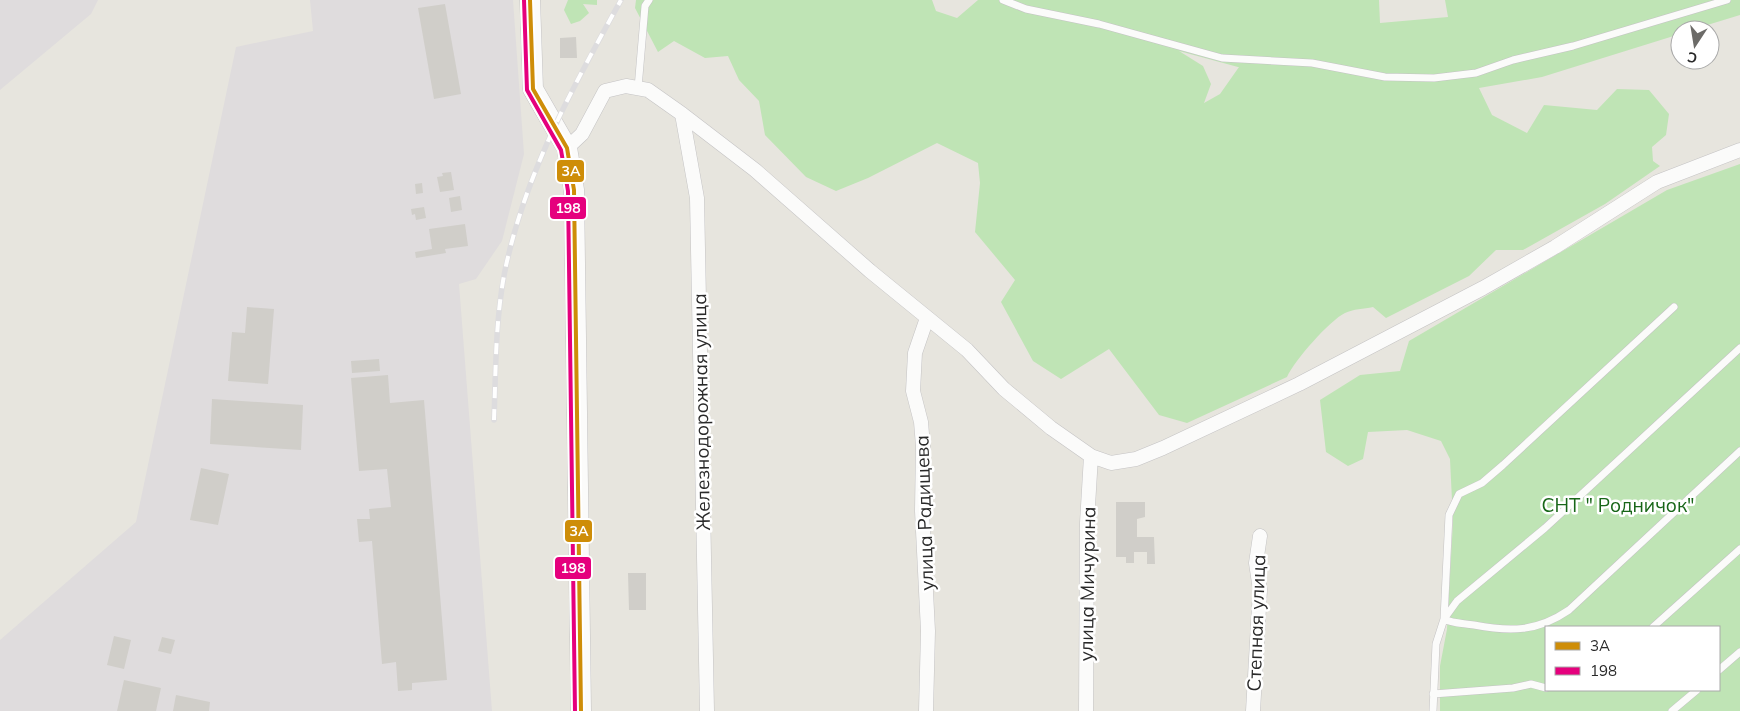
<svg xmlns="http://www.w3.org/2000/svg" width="1740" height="711" font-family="Mulish,sans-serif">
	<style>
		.industrial { fill: #dfdcdd }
		.green { fill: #bfe4b5; fill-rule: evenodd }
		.building { fill: #d0cec9 }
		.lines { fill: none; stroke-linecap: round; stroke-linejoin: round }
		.lane-casing { stroke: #c4c3c4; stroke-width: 8 }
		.street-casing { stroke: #c4c3c4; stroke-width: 15 }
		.secondary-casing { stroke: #c4c3c4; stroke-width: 21 }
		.lane { stroke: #fbfbfa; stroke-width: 7 }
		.street { stroke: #fbfbfa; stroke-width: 14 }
		.secondary { stroke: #fbfbfa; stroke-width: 20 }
		.rail-casing { stroke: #dddcde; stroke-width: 5.5 }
		.rail { stroke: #fff; stroke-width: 4; stroke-dasharray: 11; stroke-linecap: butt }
		.bus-1-casing { stroke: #fff; stroke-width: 8 }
		.bus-2-casing { stroke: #fff; stroke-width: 8 }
		.bus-1 { stroke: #ce8d08; stroke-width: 4 }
		.bus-2 { stroke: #e5007d; stroke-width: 4 }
		.labels { text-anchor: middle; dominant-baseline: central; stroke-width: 5; stroke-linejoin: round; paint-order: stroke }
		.street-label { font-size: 19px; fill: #292929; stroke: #fff }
		.park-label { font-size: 19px; fill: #186618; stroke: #fff }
		.line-badge { stroke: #fff; stroke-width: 2 }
		.badge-label { font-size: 14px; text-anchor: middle; font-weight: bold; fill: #fff }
	</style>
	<rect width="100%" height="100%" fill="#e7e5de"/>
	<path class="industrial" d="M0,0H98L91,14L0,90Z
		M310,0H513L524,154L502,241L476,279L459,284L492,711H0V640L136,522L236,47L313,31Z"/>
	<path class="green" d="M568,0H597V5L583,4L589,13L580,21L571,24L564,10Z
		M636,0H932L936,11L957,18L978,0H1379L1380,23L1448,17L1445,0H1740V15L1691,30H1680V34L1542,77L1479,88L1492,115L1527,133L1544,105L1597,110L1617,89L1649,90L1669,114L1666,135L1652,147L1653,161L1660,166L1605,204L1523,250H1496L1469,276L1386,318L1373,307C1364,309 1353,309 1345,313C1330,320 1294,361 1287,377L1187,423L1159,415L1109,349L1061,379L1033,361L1001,302L1015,280L975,232L980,183L978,163L937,143L868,178L836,191L806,177L765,135L759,101L739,80L728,56L705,58L674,41L658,52L635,8ZM1179,51L1238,67H1239L1220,94L1204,103L1211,84L1203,66Z
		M1740,164V711H1440V666L1447,629L1453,521L1450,459L1441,441L1407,430L1368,432L1363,459L1348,466L1326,452L1320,400L1360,375L1400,371L1409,341L1667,190ZM1546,627H1719V690H1546Z"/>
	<path class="building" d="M445,4L461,94L434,99L418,8Z
		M576,37L577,58H560V38Z
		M451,172L454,190L440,192L437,177L443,176L442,173Z
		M422,183L423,193L416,194L415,184Z
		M460,196L462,210L451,212L449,198Z
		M424,207L426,218L416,220L415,214L412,215L411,209Z
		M465,224L468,246L445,249L446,253L416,258L415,252L432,249L429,229Z
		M247,307L274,309L268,384L228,381L232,332L245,333Z
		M379,359L380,371L352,373L351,361Z
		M388,375L390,403L424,400L447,680L412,683V690L398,691L396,662L382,664L372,541L359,542L357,519H370L369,509L391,507L387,469L359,471L351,378Z
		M212,399L303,405L301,450L210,444Z
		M201,468L229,474L218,525L190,520Z
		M1116,502H1145V517L1137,519V537H1154L1155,564H1147V552H1134V563H1126V557H1116Z
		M628,573H646V610H629Z
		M114,636L131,640L124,669L107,665Z
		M162,637L175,640L171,654L158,651Z
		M124,680L161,688L156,711H117Z
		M176,695L210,702L209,711H173Z"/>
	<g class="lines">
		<defs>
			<path id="lane" d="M1003,0L1026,9L1099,24L1222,58L1312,63L1385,77L1434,78L1476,73L1513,60L1573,46L1727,0
				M638,88L645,6L649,0
				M1740,348L1545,528L1457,601L1444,619C1454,624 1463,623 1474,625C1510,632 1537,632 1569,610L1740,451
				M1653,627L1740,549
				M1719,670L1740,652
				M1433,694L1513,688L1531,684L1546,688
				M1433,711L1436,644L1444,619L1449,515L1459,494L1482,483L1503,465L1674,307
				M1672,711L1697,690"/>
			<path id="street" d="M682,114L697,198L707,711
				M567,148L582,134L605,91L626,86L648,90L682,114L755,170L870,271L967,350L1004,389L1051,428L1091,456L1111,463L1136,459L1163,448L1299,384L1483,288L1555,247L1657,182L1740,150
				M926,711L928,631L922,511L923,446L921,422L913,391L915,353L927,318
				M1086,711L1087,523L1091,456
				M1253,711L1260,590L1256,563L1260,536"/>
			<path id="secondary" d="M530,0L533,89L567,148L574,190L581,711"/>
		</defs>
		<use href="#lane" class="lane-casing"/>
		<use href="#street" class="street-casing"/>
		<use href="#secondary" class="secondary-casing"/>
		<use href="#lane" class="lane"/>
		<use href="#street" class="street"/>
		<use href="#secondary" class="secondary"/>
		<defs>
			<path id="rail" d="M494,420C496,366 495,310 508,257C530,164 575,83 621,0"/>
		</defs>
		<use href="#rail" class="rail-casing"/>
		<use href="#rail" class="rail"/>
		<defs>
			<path id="bus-1" d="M530,0L533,89L567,148L574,190L581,711"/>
			<path id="bus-2" d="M524,0L527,90L561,150L568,191L575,711"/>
		</defs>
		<use href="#bus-1" class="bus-1-casing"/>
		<use href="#bus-2" class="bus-2-casing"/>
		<use href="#bus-1" class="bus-1"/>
		<use href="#bus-2" class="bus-2"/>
	</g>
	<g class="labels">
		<g class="street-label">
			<text transform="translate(701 412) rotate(-91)">Железнодорожная улица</text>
			<text transform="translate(924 513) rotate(-92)">улица Радищева</text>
			<text transform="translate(1087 584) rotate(-89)">улица Мичурина</text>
			<text transform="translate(1256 623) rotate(-88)">Степная улица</text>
		</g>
		<g class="park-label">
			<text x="1618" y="505">СНТ " Родничок"</text>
		</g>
	</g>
	<g class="line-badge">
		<rect x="556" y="159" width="29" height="24" rx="5" fill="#ce8d08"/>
		<rect x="549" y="196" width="38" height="24" rx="5" fill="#e5007d"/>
		<rect x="564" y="519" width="29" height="24" rx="5" fill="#ce8d08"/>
		<rect x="554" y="556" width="38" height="24" rx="5" fill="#e5007d"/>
	</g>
	<g class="badge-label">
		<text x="571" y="176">3А</text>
		<text x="568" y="213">198</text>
		<text x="579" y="536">3А</text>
		<text x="573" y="573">198</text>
	</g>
	<rect x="1545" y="626" width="175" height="65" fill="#ffffff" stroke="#a9a9a9"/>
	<rect x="1555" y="642" width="25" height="8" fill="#ce8d08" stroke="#a9a9a9"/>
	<text x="1590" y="651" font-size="15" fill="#292929">3А</text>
	<rect x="1555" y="667" width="25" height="8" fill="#e5007d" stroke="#a9a9a9"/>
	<text x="1590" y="676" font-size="15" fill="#292929">198</text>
	<g transform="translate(1695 45) rotate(192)"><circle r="24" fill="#ffffff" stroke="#a9a9a9"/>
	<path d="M0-4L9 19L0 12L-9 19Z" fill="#6c6b68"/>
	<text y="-8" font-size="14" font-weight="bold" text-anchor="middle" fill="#292929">С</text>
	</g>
</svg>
